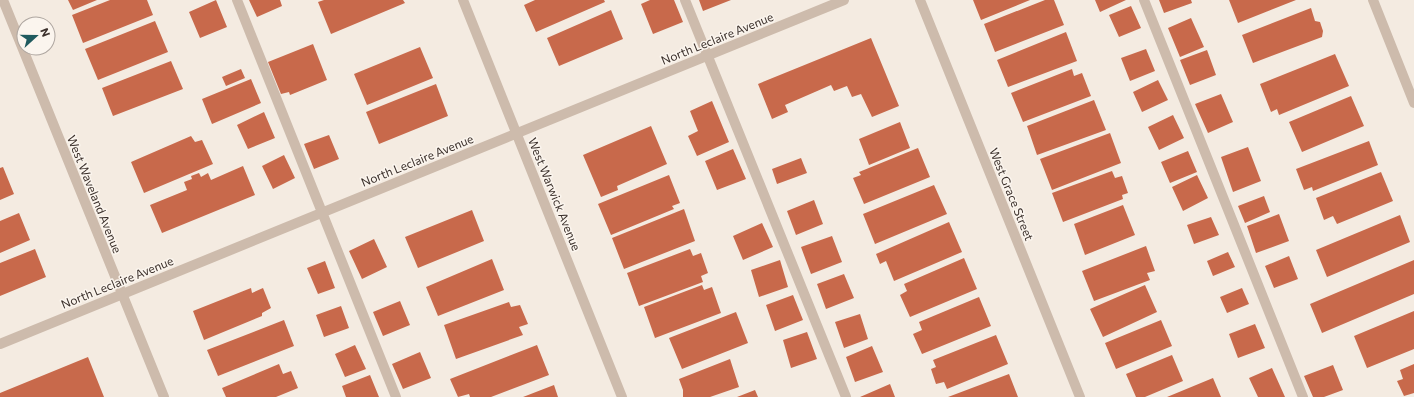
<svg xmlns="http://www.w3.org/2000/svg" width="1414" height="397" font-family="Commissioner,sans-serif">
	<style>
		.building { fill: #c8694b }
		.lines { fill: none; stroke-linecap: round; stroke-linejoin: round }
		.minor { stroke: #cdbbac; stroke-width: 10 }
		.labels { text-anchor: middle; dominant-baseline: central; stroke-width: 3; stroke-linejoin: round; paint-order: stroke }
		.street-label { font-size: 12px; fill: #3b302b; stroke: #fbf5ee }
	</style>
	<rect width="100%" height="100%" fill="#f4ebe1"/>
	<path class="building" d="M68,0H97L73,10Z
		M110,0H147L153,15L83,43L72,15Z
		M216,0L227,27L200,38L189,12Z
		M249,0H280L282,6L257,17Z
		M324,0H403L405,3L331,34L318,2Z
		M535,0H604L605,2L536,32L524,5Z
		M650,0H674L683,22L653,34L641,4Z
		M699,0H731L703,11Z
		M973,0H1030L981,20Z
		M1045,0H1054L1064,25L995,52L984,24Z
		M1095,0H1126L1100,12Z
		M1159,0H1191L1192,3L1164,13Z
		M1229,0H1296L1238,23Z
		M1131,6L1141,28L1119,37L1109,15Z
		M1311,8L1315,21L1320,22L1323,31L1322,37L1253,63L1242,35Z
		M611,10L623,39L559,66L547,38Z
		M1191,18L1204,47L1180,57L1168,28Z
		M155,21L168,52L98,80L85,49Z
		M1066,32L1077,61L1008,87L997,60Z
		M871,38L899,106L872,117L861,94L852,97L847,86L834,91L831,85L785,105L788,112L772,119L758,84Z
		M313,44L327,80L290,95L289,92L281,94L268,62Z
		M420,47L433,78L367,105L354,74Z
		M1146,49L1155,71L1130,81L1121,58Z
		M1207,50L1216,75L1190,85L1180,60Z
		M1335,54L1349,86L1279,115L1277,109L1271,112L1260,84Z
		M171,61L183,89L113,116L102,88Z
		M241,69L245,78L226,86L222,77Z
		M1072,69L1074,76L1082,73L1091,96L1023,122L1011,93Z
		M251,79L261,103L212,124L202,99Z
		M1158,80L1168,100L1142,112L1133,92Z
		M436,84L448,116L379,144L366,112Z
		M1221,94L1233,122L1208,133L1195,104Z
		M1351,96L1364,126L1302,152L1289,122Z
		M1094,100L1106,130L1037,155L1027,126Z
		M712,101L729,142L697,156L688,136L698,131L690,111Z
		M264,112L275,138L248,149L237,125Z
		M1173,115L1184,138L1159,150L1148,127Z
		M900,122L910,148L869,165L859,139Z
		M651,126L667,164L617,186L618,190L601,197L583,155Z
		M1110,133L1121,163L1052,190L1040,159Z
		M329,135L339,159L314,169L304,144Z
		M191,136L195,142L202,140L213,164L144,193L131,162Z
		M1369,141L1378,165L1313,191L1312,187L1304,190L1296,169Z
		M1248,147L1261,181L1233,192L1221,157Z
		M918,148L930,177L864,204L853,178L861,175L859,172Z
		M733,149L746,179L717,190L705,161Z
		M1188,151L1197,172L1170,183L1161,162Z
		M284,155L295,178L273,189L262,166Z
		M801,158L807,173L777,184L772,169Z
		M243,166L255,195L162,233L150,205L187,190L184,182L192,179L191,176L199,173L201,177L208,173L211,180Z
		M3,167L14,194L0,200V168Z
		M1112,171L1115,178L1122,176L1128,193L1122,195L1123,199L1063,222L1052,193Z
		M1381,172L1393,201L1337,224L1333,216L1324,220L1316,198Z
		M669,175L680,203L672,206L674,209L611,235L598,204Z
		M1197,175L1208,198L1183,211L1172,187Z
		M934,185L947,214L875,244L863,214Z
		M1264,196L1270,212L1245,223L1238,206Z
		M814,200L823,224L796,235L787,211Z
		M1123,205L1135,235L1085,255L1074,224Z
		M684,209L695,241L624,269L612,238Z
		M472,210L484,241L418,268L405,237Z
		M19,213L30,240L0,253V221Z
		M1279,214L1289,241L1256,253L1247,226Z
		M1400,215L1410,242L1327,277L1316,250Z
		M1211,217L1219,235L1194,244L1187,225Z
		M949,222L962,252L894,281L886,261L880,264L876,254Z
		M762,223L773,247L743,260L733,236Z
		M832,236L842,262L811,274L801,247Z
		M374,239L387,267L362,279L349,251Z
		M1146,246L1155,271L1147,273L1150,280L1094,301L1082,271Z
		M35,249L46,277L0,296V263Z
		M690,249L693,256L701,253L708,273L701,276L703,282L639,306L627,273Z
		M1228,252L1235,267L1213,276L1207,261Z
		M1289,256L1298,279L1274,288L1265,266Z
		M964,258L977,289L910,317L900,295L907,291L904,284Z
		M492,259L504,290L438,316L426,287Z
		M780,260L788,287L759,297L751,270Z
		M1414,260V294L1322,333L1310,304Z
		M325,261L335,288L318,294L307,268Z
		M844,274L854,298L826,309L817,284Z
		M702,285L704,290L712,287L721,313L655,338L644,307Z
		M1145,285L1157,312L1103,337L1090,309Z
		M251,288L252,293L263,288L271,308L262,313V316L204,340L193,311Z
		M1242,288L1249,304L1227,313L1220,297Z
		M793,295L803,320L775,331L766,305Z
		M979,297L991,326L922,354L913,334L922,330L919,322Z
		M400,301L410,325L383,336L373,312Z
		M509,302L511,307L520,305L528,324L519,327L523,335L456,359L444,325Z
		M341,306L349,328L324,337L316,315Z
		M1414,311V349L1367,368L1354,336Z
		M736,312L748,343L682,369L669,338Z
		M860,314L868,339L844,348L835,322Z
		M284,320L294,346L218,376L207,350Z
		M1161,320L1172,346L1116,369L1105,343Z
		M1255,324L1265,348L1238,358L1229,334Z
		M807,332L817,359L791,368L783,340Z
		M996,335L1008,364L947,389L944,382L936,384L931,369L936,367L933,360Z
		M355,345L366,369L345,377L335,354Z
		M537,345L549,375L491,397H470L469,394L458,397L450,379Z
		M872,346L883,372L855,382L846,357Z
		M420,352L431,378L403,389L392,364Z
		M1172,355L1183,381L1145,397H1136L1126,374Z
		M88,357L104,397H0V393Z
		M730,359L739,387L710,397H683V390L679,379Z
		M279,364L283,374L291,371L298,388L276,397H226L222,388Z
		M1414,364V393L1404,396L1397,381L1403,379L1400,370Z
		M1333,365L1343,390L1324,397H1313L1304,376Z
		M1272,368L1285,397H1258L1249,378Z
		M1009,374L1018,397H948Z
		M370,375L379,397H346L342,386Z
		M1213,378L1221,397H1167Z
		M890,384L895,397H860Z
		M554,385L558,397H523Z
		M755,390L758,397H737Z"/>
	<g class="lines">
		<path class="minor" d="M3,0L164,397
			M237,0L396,397
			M463,0L622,397
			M685,0L846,397
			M920,0L1080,397
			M1144,0L1303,397
			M1373,0L1414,103
			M0,344L844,0"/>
	</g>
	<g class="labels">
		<g class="street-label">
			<text transform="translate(717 38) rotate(-22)">North Leclaire Avenue</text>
			<text transform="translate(417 160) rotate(-22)">North Leclaire Avenue</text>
			<text transform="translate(95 194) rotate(68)">West Waveland Avenue</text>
			<text transform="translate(555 194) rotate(68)">West Warwick Avenue</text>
			<text transform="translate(1012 194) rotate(68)">West Grace Street</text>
			<text transform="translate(117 282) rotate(-22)">North Leclaire Avenue</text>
		</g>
	</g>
	<g transform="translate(36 36) rotate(69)"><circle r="19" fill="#fbf5ee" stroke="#aea6a0"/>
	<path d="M0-3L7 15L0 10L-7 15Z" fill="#1f5a5e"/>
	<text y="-6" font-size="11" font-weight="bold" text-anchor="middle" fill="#3b302b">N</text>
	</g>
</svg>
